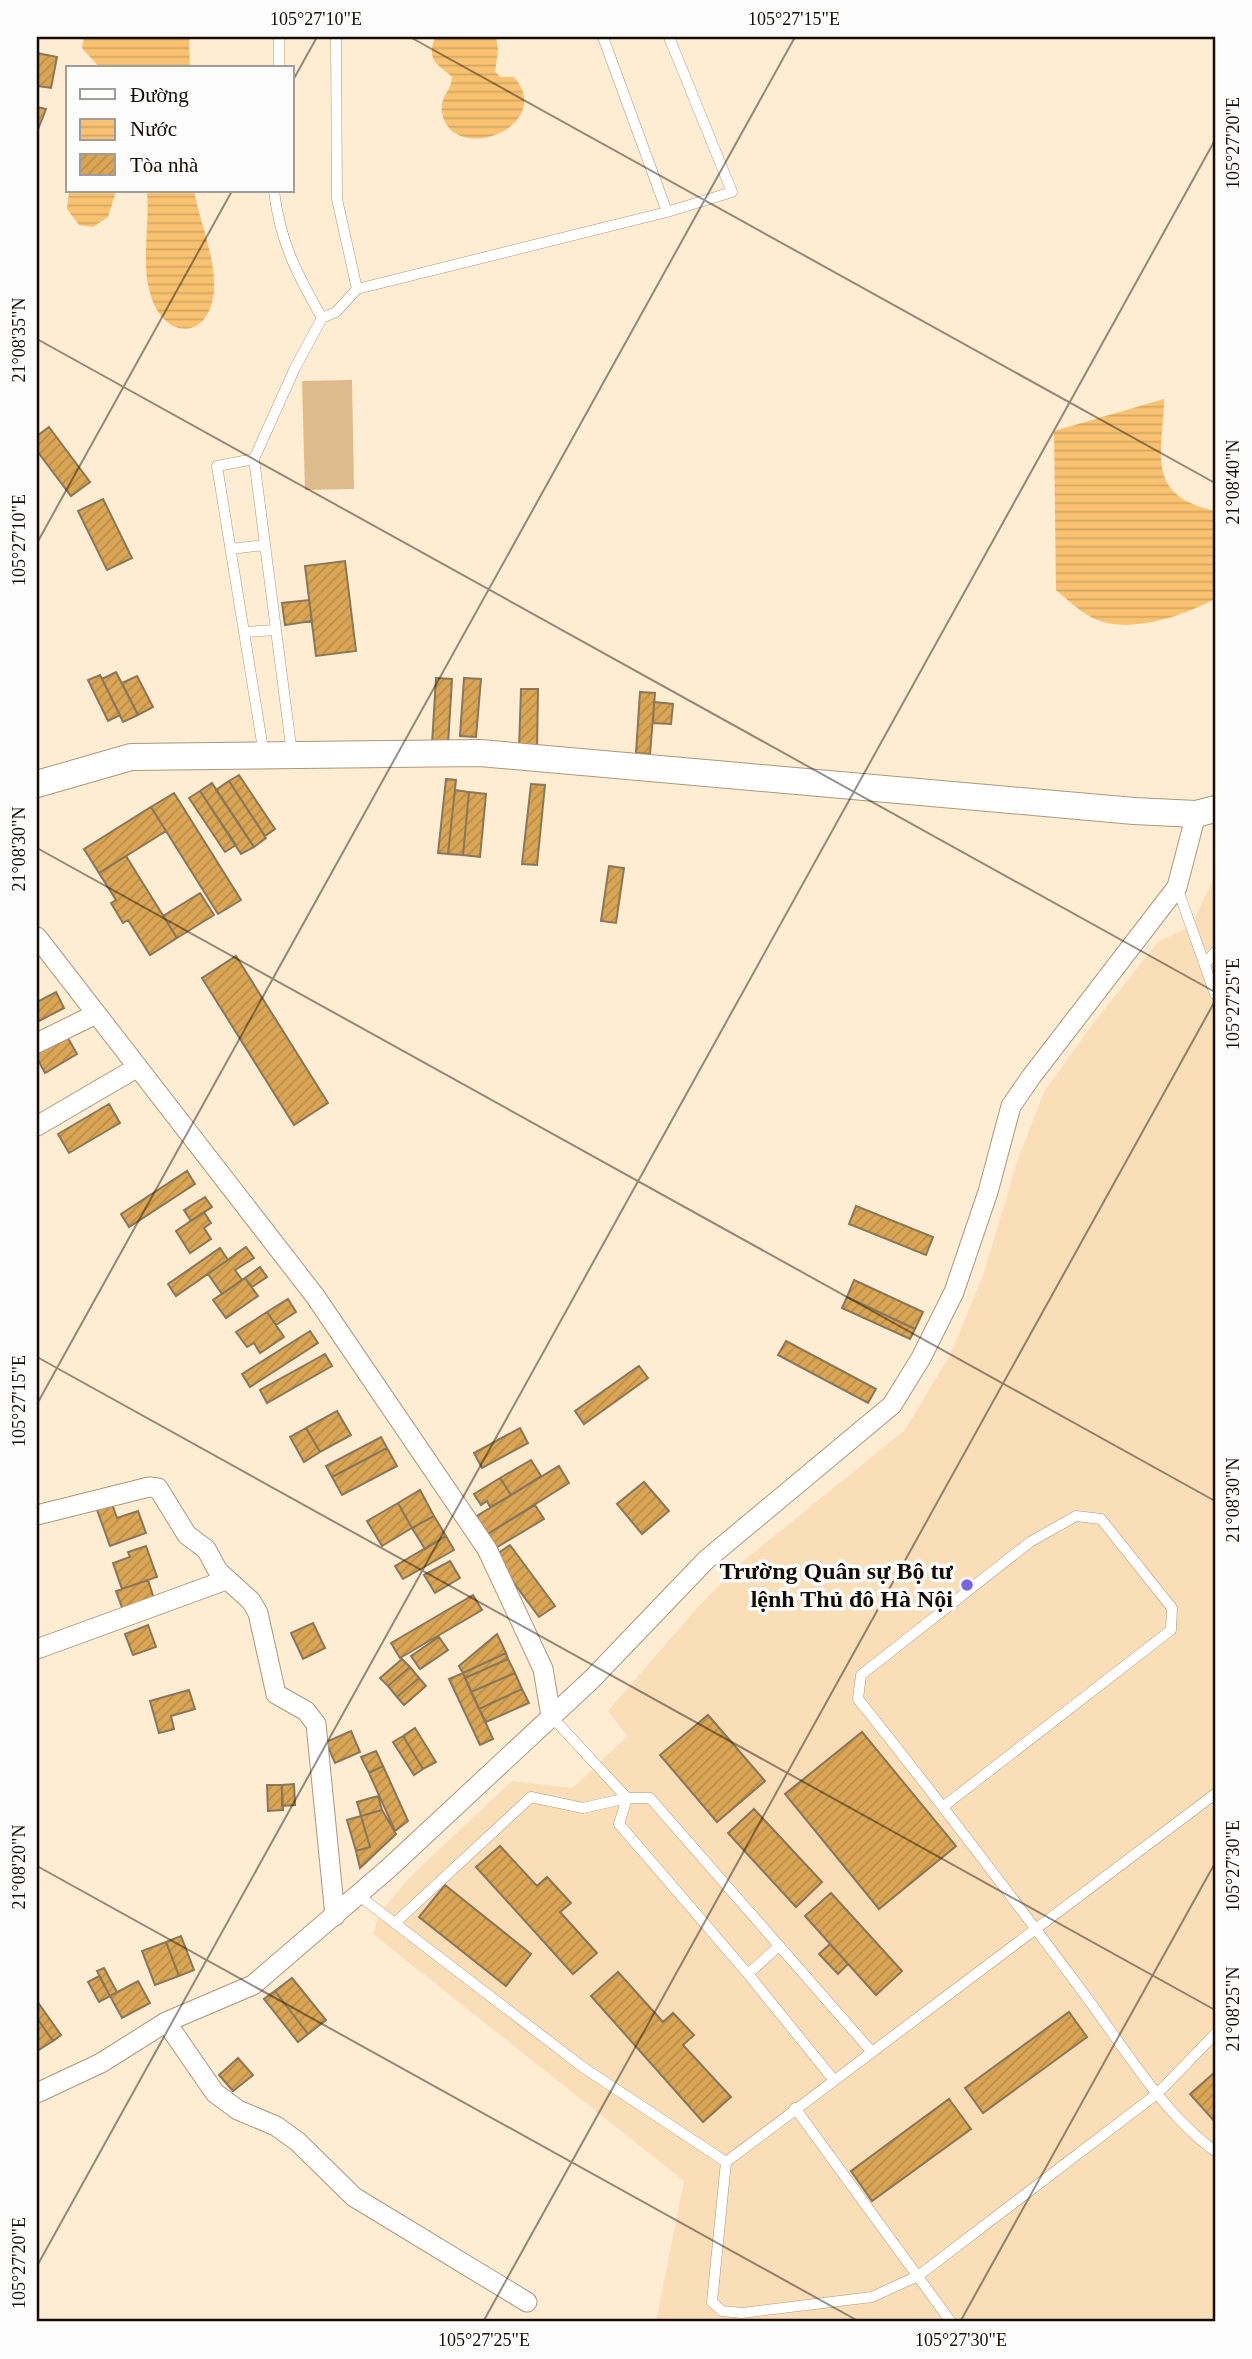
<svg xmlns="http://www.w3.org/2000/svg" width="1252" height="2359" font-family="Georgia,serif">
	<style>
		.built { fill: #fadeb8 }
		.grass { fill: #ddbb8a }
		.water { fill: url(#water-rules) }
		.building { fill: url(#building-hatch); stroke: #8a7659; stroke-width: 2 }
		.lines { fill: none; stroke-linecap: round; stroke-linejoin: round }
		.lane-casing { stroke: #ac977a; stroke-width: 11 }
		.street-casing { stroke: #ac977a; stroke-width: 21 }
		.secondary-casing { stroke: #ac977a; stroke-width: 28 }
		.lane { stroke: #fff; stroke-width: 10 }
		.street { stroke: #fff; stroke-width: 19 }
		.secondary { stroke: #fff; stroke-width: 26 }
		.ticks { fill: none; stroke: #150d04; stroke-width: 2; stroke-opacity: 0.45 }
		.poi-dot { fill: #7866e1; stroke: #fcfcfc; stroke-width: 2.5 }
		.labels { text-anchor: middle; dominant-baseline: central; stroke-width: 7; stroke-linejoin: round; paint-order: stroke }
		.poi-label { font-size: 24px; font-weight: bold; fill: #150d04; stroke: #fcfcfc; text-anchor: end }
		.neatline { fill: none; stroke: #150d04; stroke-width: 2.5 }
		.ticks-label { font-size: 18px; text-anchor: middle; fill: #150d04 }
	</style>
	<defs>
		<pattern id="water-rules" width="6" height="5" patternUnits="userSpaceOnUse" patternTransform="scale(1.75)"><rect width="6" height="5" fill="#f8c271"/><path d="M0 2.5h6" fill="none" stroke="#d4a660"/></pattern>
		<pattern id="building-hatch" width="6" height="6" patternUnits="userSpaceOnUse" patternTransform="scale(1.75)"><rect width="6" height="6" fill="#daa655"/><path d="M-1 1l2-2M0 6l6-6M5 7l2-2" fill="none" stroke="#ba8e48"/></pattern>
	</defs>
	<rect width="100%" height="100%" fill="#feecd3"/>
	<path class="built" d="M1215,876V2322H656L684,2181L373,1934L380,1912L415,1872L512,1781L573,1788L627,1736L608,1711L697,1608L742,1562L905,1430L950,1355L983,1276L1018,1159L1044,1092L1092,1025L1158,942L1191,926Z"/>
	<path class="grass" d="M352,380L354,489L305,490L302,381Z"/>
	<path class="water" d="M84,37H189L190,68H100L82,48Z
		M435,37H496L498,50L495,72L501,77H514C557,126 453,167 442,113C439,97 452,90 452,77C438,63 426,63 435,37Z
		M69,191H116L108,217L93,227L79,225L67,209Z
		M147,191H194C200,223 216,258 214,291C209,343 162,339 150,293C141,262 150,223 147,191Z
		M1164,399C1163,455 1144,495 1215,511V599C1183,616 1126,636 1091,617C1078,610 1067,599 1056,590L1054,431Z"/>
	<path class="building" d="M37,53L57,57L51,88L37,86Z
		M37,107L46,109L37,132Z
		M49,427L90,482L71,496L37,451V436Z
		M103,499L132,558L107,570L78,511Z
		M345,561L356,651L316,656L305,566Z
		M309,600L312,621L285,625L282,603Z
		M116,672L138,715L123,722L102,679Z
		M100,675L120,715L108,721L88,680Z
		M137,676L153,707L138,715L122,683Z
		M436,678L452,679L448,745L432,744Z
		M464,678L481,679L476,737L460,736Z
		M521,689H538L537,751L519,750Z
		M640,692L655,693L650,754L636,753Z
		M654,702L673,704L671,724L653,723Z
		M239,775L275,829L265,836L229,781Z
		M446,779L456,780L448,854L438,853Z
		M229,781L266,838L254,847L216,790Z
		M212,783L254,847L241,854L200,791Z
		M531,784L545,785L537,865L522,864Z
		M455,790L469,792L463,855L448,854Z
		M200,791L236,845L225,852L189,798Z
		M469,792L486,794L480,857L463,855Z
		M174,793L241,900L218,914L151,807Z
		M151,807L166,831L99,873L84,849Z
		M126,856L177,938L150,955L128,920L123,923L111,903L116,900L99,873Z
		M609,866L624,868L616,923L601,921Z
		M200,893L214,915L177,938L163,916Z
		M236,956L328,1103L294,1125L202,978Z
		M56,992L64,1008L37,1022V1002Z
		M65,1033L77,1054L45,1073L37,1058V1049Z
		M109,1104L120,1123L69,1153L58,1134Z
		M187,1171L195,1184L129,1227L121,1214Z
		M205,1197L212,1207L191,1221L184,1210Z
		M856,1206L933,1237L926,1255L849,1224Z
		M204,1212L211,1223L204,1228L211,1239L190,1253L176,1231Z
		M246,1247L254,1258L235,1270L242,1280L222,1294L208,1274Z
		M220,1248L228,1260L176,1296L168,1284Z
		M260,1267L267,1277L252,1287L245,1278Z
		M245,1278L258,1296L226,1318L213,1300Z
		M854,1280L923,1312L915,1329L847,1297Z
		M847,1297L915,1329L910,1339L842,1308Z
		M288,1299L296,1312L276,1325L267,1312Z
		M267,1312L284,1337L260,1353L254,1343L247,1347L236,1332Z
		M310,1331L318,1343L250,1387L242,1374Z
		M786,1341L876,1389L868,1403L778,1355Z
		M325,1354L332,1366L267,1403L260,1390Z
		M639,1366L648,1378L584,1424L575,1411Z
		M337,1411L351,1435L320,1452L306,1428Z
		M306,1428L320,1452L304,1462L290,1437Z
		M520,1428L528,1443L482,1468L474,1453Z
		M381,1437L387,1448L332,1477L326,1466Z
		M387,1448L397,1466L342,1495L332,1477Z
		M531,1460L541,1476L511,1495L500,1478Z
		M559,1466L569,1483L486,1535L475,1517Z
		M500,1478L511,1495L490,1507L487,1501L481,1505L474,1494Z
		M644,1482L669,1511L642,1534L617,1504Z
		M420,1490L434,1516L412,1528L398,1503Z
		M111,1501L117,1518L138,1511L146,1533L110,1546L96,1507Z
		M398,1503L412,1528L382,1546L367,1521Z
		M535,1505L544,1519L494,1549L486,1535Z
		M434,1516L446,1536L425,1549L412,1528Z
		M446,1536L454,1550L403,1579L395,1566Z
		M510,1545L555,1606L539,1617L494,1556Z
		M146,1546L157,1577L122,1589L113,1563L130,1557L128,1552Z
		M450,1561L460,1578L435,1593L424,1575Z
		M148,1580L155,1602L124,1613L116,1591Z
		M473,1595L482,1610L400,1658L391,1643Z
		M313,1623L325,1648L303,1659L291,1633Z
		M148,1625L156,1647L133,1655L125,1634Z
		M497,1634L506,1653L463,1673L459,1666Z
		M439,1637L448,1650L420,1669L411,1656Z
		M506,1653L508,1659L465,1678L463,1673Z
		M402,1659L410,1667L388,1686L380,1678Z
		M508,1659L515,1673L471,1692L465,1678Z
		M410,1667L419,1678L397,1697L388,1686Z
		M463,1673L493,1739L480,1745L449,1679Z
		M515,1673L522,1689L479,1709L471,1692Z
		M419,1678L426,1686L404,1705L397,1697Z
		M522,1689L529,1703L486,1722L479,1709Z
		M189,1690L195,1709L171,1716L174,1729L159,1733L150,1701Z
		M708,1715L765,1781L717,1822L660,1755Z
		M415,1728L436,1762L423,1769L403,1736Z
		M351,1731L360,1752L335,1763L326,1742Z
		M862,1732L956,1846L879,1909L785,1794Z
		M403,1736L423,1769L414,1775L393,1742Z
		M376,1751L383,1766L369,1773L361,1757Z
		M383,1766L408,1821L395,1831L369,1773Z
		M294,1784L295,1805L282,1806V1785Z
		M267,1785H282L283,1810L268,1811Z
		M378,1796L382,1810L361,1816L357,1802Z
		M754,1809L822,1882L796,1907L728,1833Z
		M382,1810L396,1834L360,1868L356,1851L370,1847L361,1816Z
		M361,1816L370,1847L356,1851L347,1820Z
		M500,1846L537,1886L547,1877L571,1903L560,1912L597,1953L573,1974L476,1867Z
		M445,1885L531,1954L506,1986L419,1917Z
		M831,1893L902,1971L876,1995L805,1916Z
		M181,1936L194,1970L179,1976L166,1942Z
		M166,1942L179,1976L155,1985L142,1951Z
		M830,1944L848,1964L838,1974L819,1954Z
		M104,1968L117,1992L110,1996L97,1971Z
		M618,1972L663,2022L673,2013L694,2035L683,2045L731,2097L703,2122L591,1996Z
		M99,1976L110,1996L99,2002L88,1982Z
		M292,1978L326,2020L308,2034L275,1991Z
		M138,1981L150,2003L122,2018L110,1996Z
		M275,1991L308,2034L298,2042L264,1999Z
		M37,2001L61,2035L53,2041L37,2018Z
		M1069,2012L1087,2037L983,2113L965,2088Z
		M37,2018L53,2041L37,2051Z
		M238,2058L253,2075L233,2091L219,2075Z
		M1215,2072V2122L1190,2094Z
		M949,2099L971,2129L872,2201L851,2171Z"/>
	<g class="lines">
		<defs>
			<path id="lane" d="M336,37L337,199L357,289
				M603,37L667,212
				M279,68V37
				M274,191C280,242 297,274 322,318
				M254,459L217,466L264,755
				M231,549L265,545
				M244,632L276,630
				M292,754L254,459L295,368L322,318L336,312L357,289L667,212L732,192L669,37
				M1177,887L1215,994
				M1205,964L1215,952
				M551,1716L627,1798
				M1215,1794L726,2162L712,2302L722,2311L742,2313L872,2297L918,2276L1158,2093L1215,2034
				M944,1806L1171,1630L1172,1608L1101,1519L1076,1516L1030,1542L861,1675L858,1699C935,1795 1009,1893 1082,1991C1121,2043 1163,2114 1215,2151
				M358,1895L584,2068L726,2162
				M395,1923L531,1797L583,1808L627,1798
				M748,1974L779,1946
				M833,2079L748,1974L619,1824L627,1798H650L871,2051
				M795,2108L951,2322"/>
			<path id="street" d="M37,937L315,1296L487,1549L543,1669L551,1716
				M37,1043L96,1014
				M37,1126L138,1067
				M37,1515L149,1487L158,1488L187,1535L206,1549L218,1571L251,1601L258,1613L276,1694L306,1711L316,1724L335,1916
				M37,1649L226,1580
				M166,2022L215,2093L238,2110L276,2126L298,2142L354,2197L527,2302
				M37,2093L101,2063L166,2022L253,1985L389,1868L592,1679L706,1560L892,1405L921,1358L954,1292L988,1192L1011,1106L1031,1077L1177,887L1196,814"/>
			<path id="secondary" d="M37,784L131,757L480,753L1134,811L1196,814L1215,809"/>
		</defs>
		<use href="#lane" class="lane-casing"/>
		<use href="#street" class="street-casing"/>
		<use href="#secondary" class="secondary-casing"/>
		<use href="#lane" class="lane"/>
		<use href="#street" class="street"/>
		<use href="#secondary" class="secondary"/>
	</g>
	<path class="ticks" d="M410,37L1215,483M292,82L317,37M37,339L1215,992M37,543L232,191M37,848L1215,1501M37,1357L1215,2010M37,1404L795,37M37,1866L860,2322M37,2266L1215,140M483,2322L1215,1001M960,2322L1215,1863"/>
	<circle class="poi-dot" cx="967" cy="1585" r="7"/>
	<g class="labels">
		<g class="poi-label">
			<text x="953" y="1571">Trường Quân sự Bộ tư<tspan x="953" dy="28">lệnh Thủ đô Hà Nội</tspan></text>
		</g>
	</g>
	<rect width="1252" height="2359" fill="none" stroke="#fcfcfc" stroke-width="77"/>
	<rect x="66" y="66" width="228" height="126" fill="#fcfcfc" stroke="#a09c99" stroke-width="2"/>
	<rect x="80" y="89" width="35" height="10" fill="#ffffff" stroke="#a09c99" stroke-width="2"/>
	<text x="130" y="102" font-size="21" fill="#150d04">Đường</text>
	<rect x="80" y="119" width="35" height="21" fill="url(#water-rules)" stroke="#a09c99" stroke-width="2"/>
	<text x="130" y="136" font-size="21" fill="#150d04">Nước</text>
	<rect x="80" y="154" width="35" height="21" fill="url(#building-hatch)" stroke="#a09c99" stroke-width="2"/>
	<text x="130" y="172" font-size="21" fill="#150d04">Tòa nhà</text>
	<rect x="38" y="38" width="1176" height="2282" class="neatline"/>
	<g class="ticks-label">
		<text x="316" y="25">105°27'10"E</text>
		<text x="794" y="25">105°27'15"E</text>
		<text transform="translate(1233 143) rotate(-90)" y="6">105°27'20"E</text>
		<text transform="translate(19 340) rotate(-90)" y="6">21°08'35"N</text>
		<text transform="translate(1233 482) rotate(-90)" y="6">21°08'40"N</text>
		<text transform="translate(19 540) rotate(-90)" y="6">105°27'10"E</text>
		<text transform="translate(19 849) rotate(-90)" y="6">21°08'30"N</text>
		<text transform="translate(1233 1004) rotate(-90)" y="6">105°27'25"E</text>
		<text transform="translate(19 1401) rotate(-90)" y="6">105°27'15"E</text>
		<text transform="translate(1233 1500) rotate(-90)" y="6">21°08'30"N</text>
		<text transform="translate(1233 1866) rotate(-90)" y="6">105°27'30"E</text>
		<text transform="translate(19 1867) rotate(-90)" y="6">21°08'20"N</text>
		<text transform="translate(1233 2009) rotate(-90)" y="6">21°08'25"N</text>
		<text transform="translate(19 2263) rotate(-90)" y="6">105°27'20"E</text>
		<text x="484" y="2346">105°27'25"E</text>
		<text x="961" y="2346">105°27'30"E</text>
	</g>
</svg>
